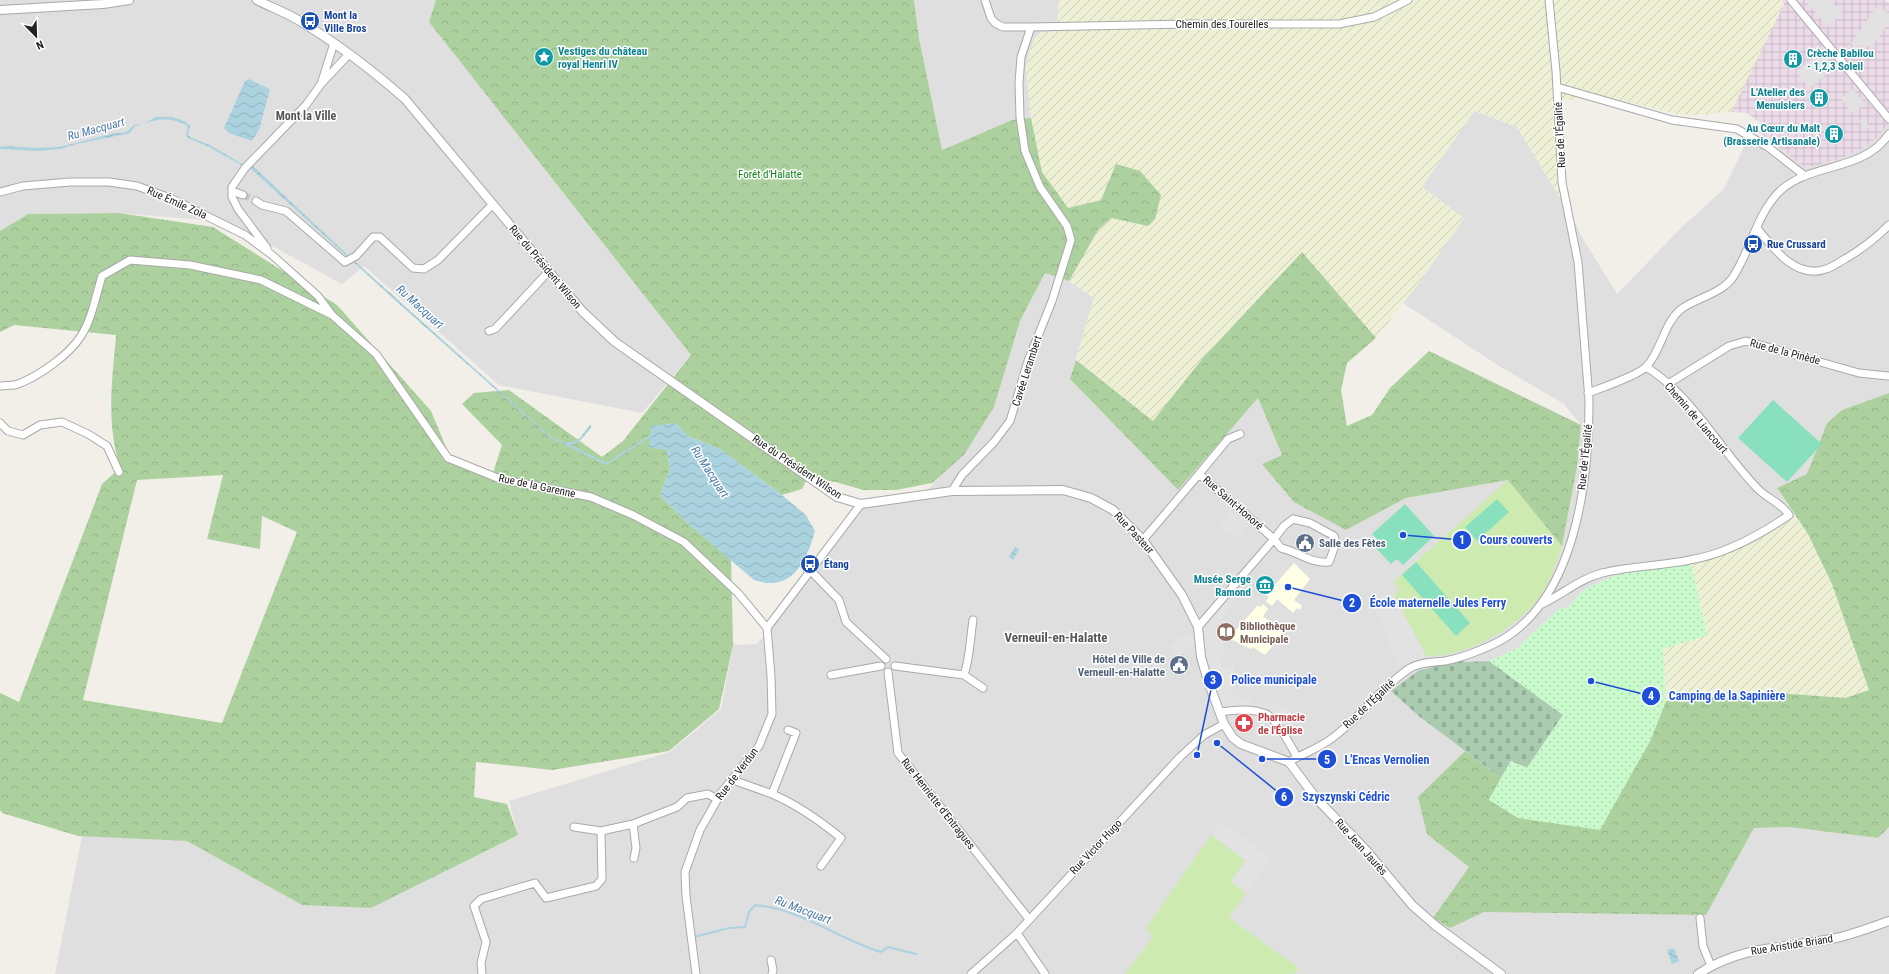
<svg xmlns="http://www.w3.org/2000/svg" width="1889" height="974" font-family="'Roboto Condensed',sans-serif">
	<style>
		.residential { fill: #e0dfdf }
		.industrial { fill: url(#industrial-grid) }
		.education { fill: #ffffe5 }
		.farmland { fill: url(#farmland-furrows) }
		.grass { fill: #cdebb0 }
		.forest { fill: url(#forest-crowns); fill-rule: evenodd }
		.cemetery { fill: url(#cemetery-stones) }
		.park { fill: url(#park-dots) }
		.pitch { fill: #88e0be }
		.parking { fill: #e2e2e2 }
		.water { fill: url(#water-waves) }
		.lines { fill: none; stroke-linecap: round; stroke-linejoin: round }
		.stream { stroke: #aad3df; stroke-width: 2 }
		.minor-tunnel { stroke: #c8c6c1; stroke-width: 7; stroke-dasharray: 7 3.5; stroke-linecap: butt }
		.minor-casing { stroke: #a9a9a9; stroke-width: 9 }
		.tertiary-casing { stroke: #a9a9a9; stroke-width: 10 }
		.minor { stroke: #fff; stroke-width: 7 }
		.tertiary { stroke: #fff; stroke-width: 8 }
		.labels { text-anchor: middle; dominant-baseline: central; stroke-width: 3; stroke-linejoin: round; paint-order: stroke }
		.transit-label { font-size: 11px; font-weight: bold; fill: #164399; stroke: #fff; text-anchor: start }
		.street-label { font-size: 11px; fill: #222; stroke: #fff }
		.culture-label { font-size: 11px; font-weight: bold; fill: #0d838f; stroke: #fff; text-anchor: end }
		.park-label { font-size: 11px; fill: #0c8416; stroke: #fff }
		.service-label { font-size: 11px; font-weight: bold; fill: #4e5e75; stroke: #fff; text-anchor: start }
		.education-label { font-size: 11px; font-weight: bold; fill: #785e54; stroke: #fff; text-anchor: start }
		.health-label { font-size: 11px; font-weight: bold; fill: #be3a42; stroke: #fff; text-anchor: start }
		.neighbourhood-label { font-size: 12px; font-weight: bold; fill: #555; stroke: #fff }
		.water-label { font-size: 12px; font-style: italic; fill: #4a7aab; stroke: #fff }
		.quarter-label { font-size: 13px; font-weight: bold; fill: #555; stroke: #fff }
		.leader { fill: none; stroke: #1d4ed8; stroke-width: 1.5 }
		.callout-dot { fill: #1d4ed8; stroke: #fff; stroke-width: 1.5 }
		.mark-label { font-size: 12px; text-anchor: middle; font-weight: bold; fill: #fff }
		.callout-label { font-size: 12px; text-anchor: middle; font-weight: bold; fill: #1d4ed8; stroke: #fff; stroke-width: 3; stroke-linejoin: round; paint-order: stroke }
	</style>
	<defs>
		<pattern id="industrial-grid" width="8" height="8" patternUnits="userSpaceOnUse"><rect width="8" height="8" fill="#ebdbe8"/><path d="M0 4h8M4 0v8" fill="none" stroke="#c9bcc7"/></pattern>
		<pattern id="farmland-furrows" width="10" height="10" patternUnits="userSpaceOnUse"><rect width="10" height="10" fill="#eef0d5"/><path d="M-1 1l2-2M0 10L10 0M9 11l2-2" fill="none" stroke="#ccceb7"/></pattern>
		<pattern id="forest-crowns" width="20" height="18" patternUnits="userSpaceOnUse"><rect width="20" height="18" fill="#add19e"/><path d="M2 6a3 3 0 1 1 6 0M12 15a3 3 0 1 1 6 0" fill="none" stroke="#95b388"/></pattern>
		<pattern id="cemetery-stones" width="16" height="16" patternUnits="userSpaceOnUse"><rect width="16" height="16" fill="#aacbaf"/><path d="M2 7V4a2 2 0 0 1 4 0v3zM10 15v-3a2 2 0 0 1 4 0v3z" fill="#92ae96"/></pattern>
		<pattern id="park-dots" width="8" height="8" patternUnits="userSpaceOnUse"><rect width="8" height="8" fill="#c8facc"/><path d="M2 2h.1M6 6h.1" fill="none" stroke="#acd6af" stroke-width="1.8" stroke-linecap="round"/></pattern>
		<pattern id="water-waves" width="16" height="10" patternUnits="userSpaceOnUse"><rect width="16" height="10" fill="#aad3df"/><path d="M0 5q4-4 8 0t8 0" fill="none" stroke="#92b5bf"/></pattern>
	</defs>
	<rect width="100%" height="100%" fill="#f2efe9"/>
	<path class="residential" d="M0,0H436L429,22L691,355L642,413L499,385L364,266L342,284L228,222L119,213L28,214L0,231Z
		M914,0H1059L1057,31L1036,37L1030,50L1026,67L1031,118L1012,120L942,150L919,38Z
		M1474,111L1517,127L1572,217L1582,237L1617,294L1682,227L1723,190L1745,145L1780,149L1806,168L1837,160L1861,149L1876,139L1889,123V393L1842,410L1827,423L1807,474L1777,488L1792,513L1765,536L1744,545L1691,563L1623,572L1585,589L1566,609L1516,649L1489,661L1392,691L1420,717L1465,751L1428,787L1706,915L1754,828L1789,827L1878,838L1889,827V974H55L82,836L187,841L302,905L518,835L509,801L670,752L721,709L733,645L757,644L863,508L920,500L994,407L1020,321L1045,273L1069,281L1094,298L1070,379L1178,490L1258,398L1282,455L1263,464L1346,530L1406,498L1508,480L1562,545L1577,467L1581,425L1564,404L1499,366L1403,303L1464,218L1422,187Z"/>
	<path class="industrial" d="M1781,0H1884L1889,3V123L1877,138L1861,149L1837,160L1806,168L1758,132L1763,125L1747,113L1731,112L1784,4Z"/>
	<path class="education" d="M1294,563L1310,579L1294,600L1302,606L1300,610L1297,608L1293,613L1277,599L1272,606L1266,601L1269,597L1266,595Z
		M1263,604L1268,609L1263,616L1283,633L1265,655L1253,647L1250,649L1229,638L1258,605L1260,607Z"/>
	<path class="farmland" d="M1059,0H1781L1784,4L1731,112L1696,115L1676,114L1611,98L1563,100L1564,152L1567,194L1572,217L1517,127L1474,111L1422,187L1464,218L1419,283L1376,338L1301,252L1202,359L1153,421L1076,359L1094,298L1069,281L1098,230L1111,218L1148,226L1101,200L1068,208L1042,172L1031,118L1026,67L1030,50L1036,37L1041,32L1057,31Z
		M1792,513L1808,534L1832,584L1869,690L1845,698L1779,693L1666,701L1663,649L1707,634L1691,563L1765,536Z"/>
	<path class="grass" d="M1508,480L1562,546C1556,563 1550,582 1540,597C1518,628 1464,658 1426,656L1394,595L1400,589L1393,582Z
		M1211,835L1246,861L1231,881L1246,893L1229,918L1299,968L1294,974H1125L1153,937L1146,928Z"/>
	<path class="forest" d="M436,0H914L919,38L942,150L1012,120L1031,118L1042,172L1068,208L1101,200L1116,164L1140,171L1161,195L1155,219L1148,226L1111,218L1098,230L1069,281L1045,273L1020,321L994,407L964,455L932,483L896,490H863L836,482L807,479L802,489L782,495L720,449L688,436L676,423L667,450L670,469L660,495L686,522L731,559L733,645L719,709L669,751L552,770L476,762L474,797L507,804L518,835L371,908L302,905L187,841L78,836L2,813L0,810V693L19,702L102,484L120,468C106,420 112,383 116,335L14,325L0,332V231L28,214L119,213L213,227L337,305L431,411L453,464L493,473L502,445L462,404L474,393L509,390L602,457L623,441L691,355L429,22ZM223,475L207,539L260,549L262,516L297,532L222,723L83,700L137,480Z
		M1302,252L1376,338L1347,363L1341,390L1347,426L1372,415L1390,388L1429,351L1581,425L1577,467L1562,546L1508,480L1406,498L1346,530L1294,502L1262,464L1282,455L1258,398L1178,490L1070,379L1076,360L1153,421L1202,359Z
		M1889,393V827L1878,838L1789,827L1754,828L1706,915L1484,912L1450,928L1433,918L1469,867L1427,834L1418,797L1465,751L1501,778L1489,800L1599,830L1650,741L1666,701L1779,693L1845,698L1869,690L1832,584L1808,534L1777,488L1807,474L1827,423L1842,410Z"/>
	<path class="cemetery" d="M1461,659L1465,662L1489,661L1563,715L1527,768L1511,761L1501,778L1420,717L1391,691L1418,671Z"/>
	<path class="park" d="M1691,563L1707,635L1663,649L1666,701L1650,741L1600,830L1518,818L1489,800L1511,761L1527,768L1563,715L1489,661L1516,649L1561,607L1566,609L1585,589L1623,572Z"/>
	<path class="pitch" d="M1773,400L1822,444L1787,482L1738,438Z
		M1497,499L1509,512L1477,541L1465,527Z
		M1405,504L1434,536L1403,565L1397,559L1391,564L1373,545L1378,540L1372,534Z
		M1416,562L1470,623L1456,636L1402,575Z"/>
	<path class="parking" d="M1805,0H1828L1841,9L1842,14L1828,27Z
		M1877,6L1889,14V22L1871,48L1866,45L1855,47L1851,44Z
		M1822,51L1835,67L1809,88L1796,72Z
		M1853,89L1865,104L1853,114L1841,98Z
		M1863,118L1870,127L1865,130L1859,121Z
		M1236,506L1253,520L1235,539L1219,525Z
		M1394,595L1426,656L1399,667L1376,610Z
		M1227,600L1234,605L1213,629L1223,639L1225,652L1220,657L1223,669L1235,663L1232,692L1237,698L1251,699V704L1261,705V701L1288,707L1292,712L1276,730L1268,724L1244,717H1226L1210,674L1205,657L1202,632Z
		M1192,632L1195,644L1179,656L1169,647L1177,640Z
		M1222,821L1271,858L1246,893L1231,882L1246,860L1211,835Z"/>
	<path class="water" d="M249,79L270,89L259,130L252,141L229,133L224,128L245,81Z
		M156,117C167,116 183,117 190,126L188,134L190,137L210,145L244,165L243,166L209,147L188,138L186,135L188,126C165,115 157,120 135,126L130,133L126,134L81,143L60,149L39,151L0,149V147L5,146L37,148L60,147L111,134L126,132L134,125L145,123Z
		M252,165L349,256L550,436C563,442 573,448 583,434C586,431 587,427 591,425V428C573,449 574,449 549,437L397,302L249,167Z
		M676,423L688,436L720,449L782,495L806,515L815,531C806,562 792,593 754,580L686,522L660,495L670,469L667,450L649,448L651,426Z
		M1015,547L1019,549L1013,560L1009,557Z
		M1674,948L1679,961L1672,964L1667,950Z"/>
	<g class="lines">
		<path class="stream" d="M566,444L606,464L652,435
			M694,937L729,928L745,927L749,912L755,905C801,909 838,939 881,952L888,947L916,954"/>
		<path class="minor-tunnel" d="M243,195L256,201"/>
		<defs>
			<path id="minor" d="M985,0L991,18L995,23L1003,27H1031L1189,24H1339L1374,17L1408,0
				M1791,0L1889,119
				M322,81L334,43
				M1557,87L1672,120L1737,129L1768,147L1805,176
				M232,191L243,195
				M0,192L23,186L70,182H109L137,186L170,198L245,235L272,255L318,296L332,315L376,354L448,458L500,479L591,497L633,515L684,542L738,593L767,628
				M256,201L262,205L286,211L345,262L356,256L373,237H380L413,268L424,269L438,260L493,204
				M1757,228C1773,248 1796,280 1826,269C1833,267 1839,262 1845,259C1862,249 1876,238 1889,225
				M267,248L238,209L232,197V187L245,168L306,105L321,84L349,54
				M489,331L495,329L549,271
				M1668,384L1729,346L1746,341L1859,373L1888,376
				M0,386C6,385 13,386 18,384C39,376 69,355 81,336C92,319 96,295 102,276L130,260L190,265L261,280L330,314
				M1588,393C1601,388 1637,376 1646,367C1661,352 1663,325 1680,310C1695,298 1722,294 1733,277C1751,250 1757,212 1781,190C1813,162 1863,172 1889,134
				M0,423L8,431L23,435L40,425L62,422L88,434L107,446L119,472
				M952,491L962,475L994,442L1010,421L1028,361L1052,301L1071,240L1067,226L1040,187L1025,151L1020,117L1019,83L1021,57L1031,27
				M1293,519L1310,523L1334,536L1336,543L1329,562C1312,564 1298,552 1281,548L1274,539L1284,526Z
				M1143,540L1199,474
				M811,571L839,600L846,622L886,659
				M1540,605C1562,595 1579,579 1602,573C1631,566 1661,566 1690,560C1725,554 1760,535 1789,515C1781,502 1767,499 1757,488C1721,451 1690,393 1646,367
				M1198,627L1274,539L1199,474L1228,439L1240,434
				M895,666L964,675L983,688
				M888,672L898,753L1029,919
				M831,675L881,666
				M964,675C970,657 970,639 973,620
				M1220,712C1235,710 1252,708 1266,714C1277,719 1291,746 1297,757
				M1289,762C1302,754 1319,748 1331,739C1360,718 1380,688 1410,668C1420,662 1434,662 1445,661C1461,658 1479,651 1494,644C1576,604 1589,481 1589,400L1578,262L1562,182L1556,71L1549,0
				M733,780L772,794L796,733L788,730
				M772,794C798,805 819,820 841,838L821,866
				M633,824L636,848L634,858
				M574,827L601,831
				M1700,918L1703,946L1711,966
				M1017,933L1045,974
				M771,960L773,970L772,974
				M482,974L481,963L486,942L474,906L481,899L535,883L546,898L596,886L602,879L601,831L633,824L677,807L687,798L708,794L717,799
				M696,974L686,896L685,872L700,830L721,793L759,746L772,714L771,676L767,628L861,504
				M971,974L1017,933L1180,757L1204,735L1224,724"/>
			<path id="tertiary" d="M257,0C270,7 285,12 298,20C337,43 372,70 405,99L582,311L615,342L837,497L861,504L952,491L1063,490L1091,498L1113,510L1143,540L1182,595L1198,627L1201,657L1208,681L1224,724L1233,738L1241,744L1289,762L1316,798L1366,850L1412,905L1436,926L1501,974
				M0,10L103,4L129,0
				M1698,974C1743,945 1786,948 1836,938C1854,934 1872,927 1889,921"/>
		</defs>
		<use href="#minor" class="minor-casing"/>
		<use href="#tertiary" class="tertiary-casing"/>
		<use href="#minor" class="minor"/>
		<use href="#tertiary" class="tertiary"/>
	</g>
	<defs>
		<symbol id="bus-disc" viewBox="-11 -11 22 22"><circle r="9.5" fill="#1a4fb4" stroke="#fff"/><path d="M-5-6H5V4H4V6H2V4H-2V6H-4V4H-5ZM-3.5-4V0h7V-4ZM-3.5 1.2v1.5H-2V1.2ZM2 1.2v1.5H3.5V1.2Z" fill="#fff"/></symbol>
		<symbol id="sight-disc" viewBox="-11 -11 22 22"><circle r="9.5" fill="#0f9aa8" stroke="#fff"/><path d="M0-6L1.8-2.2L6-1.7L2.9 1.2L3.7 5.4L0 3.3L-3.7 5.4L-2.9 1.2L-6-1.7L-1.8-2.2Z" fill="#fff"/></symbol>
		<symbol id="building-disc" viewBox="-11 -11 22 22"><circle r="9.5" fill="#0f9aa8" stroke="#fff"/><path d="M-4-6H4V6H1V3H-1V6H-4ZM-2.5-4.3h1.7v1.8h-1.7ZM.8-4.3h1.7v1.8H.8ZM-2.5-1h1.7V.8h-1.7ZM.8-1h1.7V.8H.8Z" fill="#fff"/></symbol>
		<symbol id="civic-disc" viewBox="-11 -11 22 22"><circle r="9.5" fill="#5c6f8a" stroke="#fff"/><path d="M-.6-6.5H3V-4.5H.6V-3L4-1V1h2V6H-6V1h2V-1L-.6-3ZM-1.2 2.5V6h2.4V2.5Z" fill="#fff"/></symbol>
		<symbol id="museum-disc" viewBox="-11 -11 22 22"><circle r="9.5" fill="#0f9aa8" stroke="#fff"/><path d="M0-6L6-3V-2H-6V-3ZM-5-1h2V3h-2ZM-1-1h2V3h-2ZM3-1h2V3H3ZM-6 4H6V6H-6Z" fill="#fff"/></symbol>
		<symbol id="library-disc" viewBox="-11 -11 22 22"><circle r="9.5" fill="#8d6e63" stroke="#fff"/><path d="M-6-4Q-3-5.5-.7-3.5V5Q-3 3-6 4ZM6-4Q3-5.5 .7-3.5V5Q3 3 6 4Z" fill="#fff"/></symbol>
		<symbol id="pharmacy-disc" viewBox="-11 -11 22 22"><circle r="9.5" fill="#e0444e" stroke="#fff"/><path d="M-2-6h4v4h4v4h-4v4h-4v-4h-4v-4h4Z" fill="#fff"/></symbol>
	</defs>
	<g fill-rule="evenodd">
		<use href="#bus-disc" x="299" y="10" width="22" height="22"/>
		<use href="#sight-disc" x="533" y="46" width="22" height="22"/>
		<use href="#building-disc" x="1782" y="48" width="22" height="22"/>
		<use href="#building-disc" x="1808" y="87" width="22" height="22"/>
		<use href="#building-disc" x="1823" y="123" width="22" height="22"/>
		<use href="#bus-disc" x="1742" y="233" width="22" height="22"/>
		<use href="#civic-disc" x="1294" y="532" width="22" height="22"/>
		<use href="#bus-disc" x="799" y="553" width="22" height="22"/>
		<use href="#museum-disc" x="1254" y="574" width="22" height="22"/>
		<use href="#library-disc" x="1215" y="621" width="22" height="22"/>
		<use href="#civic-disc" x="1168" y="654" width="22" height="22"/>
		<use href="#pharmacy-disc" x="1233" y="712" width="22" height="22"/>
	</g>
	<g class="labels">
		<g class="transit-label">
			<text x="324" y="15">Mont la<tspan x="324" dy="13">Ville Bros</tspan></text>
			<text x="1767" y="244">Rue Crussard</text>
			<text x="824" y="564">Étang</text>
		</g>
		<g class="street-label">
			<text x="1222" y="24">Chemin des Tourelles</text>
			<text transform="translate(1560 135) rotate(-93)">Rue de l'Égalité</text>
			<text transform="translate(177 203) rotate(24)">Rue Émile Zola</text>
			<text transform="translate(545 267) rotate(50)">Rue du Président Wilson</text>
			<text transform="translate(1785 352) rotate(15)">Rue de la Pinède</text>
			<text transform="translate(1027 371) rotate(-72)">Cavée Lerambert</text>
			<text transform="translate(1696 418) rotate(49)">Chemin de Liancourt</text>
			<text transform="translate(1585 457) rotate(-84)">Rue de l'Égalité</text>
			<text transform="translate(797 467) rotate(34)">Rue du Président Wilson</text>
			<text transform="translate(537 486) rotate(12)">Rue de la Garenne</text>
			<text transform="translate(1233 503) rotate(41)">Rue Saint-Honoré</text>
			<text transform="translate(1134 533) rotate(47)">Rue Pasteur</text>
			<text transform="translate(1369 704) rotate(-43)">Rue de l'Égalité</text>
			<text transform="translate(737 774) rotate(-53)">Rue de Verdun</text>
			<text transform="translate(938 804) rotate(52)">Rue Henriette d'Entragues</text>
			<text transform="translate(1096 847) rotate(-47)">Rue Victor Hugo</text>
			<text transform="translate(1361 847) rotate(48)">Rue Jean Jaurès</text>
			<text transform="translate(1792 945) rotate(-9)">Rue Aristide Briand</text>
		</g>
		<g class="culture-label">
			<text x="558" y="51" text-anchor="start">Vestiges du château<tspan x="558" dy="13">royal Henri IV</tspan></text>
			<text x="1807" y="53" text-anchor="start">Crèche Babilou<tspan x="1807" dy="13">- 1,2,3 Soleil</tspan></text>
			<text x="1805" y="92">L'Atelier des<tspan x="1805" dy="13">Menuisiers</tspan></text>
			<text x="1820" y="128">Au Cœur du Malt<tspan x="1820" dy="13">(Brasserie Artisanale)</tspan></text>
			<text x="1251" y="579">Musée Serge<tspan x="1251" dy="13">Ramond</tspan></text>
		</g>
		<g class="park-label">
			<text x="770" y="174">Forêt d'Halatte</text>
		</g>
		<g class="service-label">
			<text x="1319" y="543">Salle des Fêtes</text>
			<text x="1165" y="659" text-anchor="end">Hôtel de Ville de<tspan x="1165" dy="13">Verneuil-en-Halatte</tspan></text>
		</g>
		<g class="education-label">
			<text x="1240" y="626">Bibliothèque<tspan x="1240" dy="13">Municipale</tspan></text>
		</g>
		<g class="health-label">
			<text x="1258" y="717">Pharmacie<tspan x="1258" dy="13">de l'Église</tspan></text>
		</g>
		<g class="neighbourhood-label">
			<text x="306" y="116">Mont la Ville</text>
		</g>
		<g class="water-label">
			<text transform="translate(96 129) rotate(-15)">Ru Macquart</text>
			<text transform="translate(420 307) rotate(42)">Ru Macquart</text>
			<text transform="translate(710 472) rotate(57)">Ru Macquart</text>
			<text transform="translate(803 910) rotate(21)">Ru Macquart</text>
		</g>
		<g class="quarter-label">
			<text x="1056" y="637">Verneuil-en-Halatte</text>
		</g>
	</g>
	<path class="leader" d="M1403 535L1462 540M1288 587L1352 603M1197 755L1213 680M1591 681L1651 696M1262 759L1327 759M1217 743L1284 797"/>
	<g class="callout-dot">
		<circle cx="1403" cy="535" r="4"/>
		<circle cx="1288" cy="587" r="4"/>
		<circle cx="1197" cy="755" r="4"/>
		<circle cx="1591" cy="681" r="4"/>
		<circle cx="1262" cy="759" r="4"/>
		<circle cx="1217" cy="743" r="4"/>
		<circle cx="1462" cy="540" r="10"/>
		<circle cx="1352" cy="603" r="10"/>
		<circle cx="1213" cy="680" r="10"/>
		<circle cx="1651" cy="696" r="10"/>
		<circle cx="1327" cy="759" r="10"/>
		<circle cx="1284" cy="797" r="10"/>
	</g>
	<g class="mark-label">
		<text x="1462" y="544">1</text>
		<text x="1352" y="607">2</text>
		<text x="1213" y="684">3</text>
		<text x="1651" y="700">4</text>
		<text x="1327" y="764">5</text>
		<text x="1284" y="801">6</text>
	</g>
	<g class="callout-label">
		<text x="1516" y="544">Cours couverts</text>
		<text x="1438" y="607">École maternelle Jules Ferry</text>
		<text x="1274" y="684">Police municipale</text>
		<text x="1727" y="700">Camping de la Sapinière</text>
		<text x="1387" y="764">L'Encas Vernolien</text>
		<text x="1346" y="801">Szyszynski Cédric</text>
	</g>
	<g transform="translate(36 36) rotate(157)" stroke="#ffffff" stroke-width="3" paint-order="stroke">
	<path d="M0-3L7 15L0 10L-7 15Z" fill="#222222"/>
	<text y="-6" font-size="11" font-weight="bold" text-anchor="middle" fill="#222222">N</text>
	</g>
</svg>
